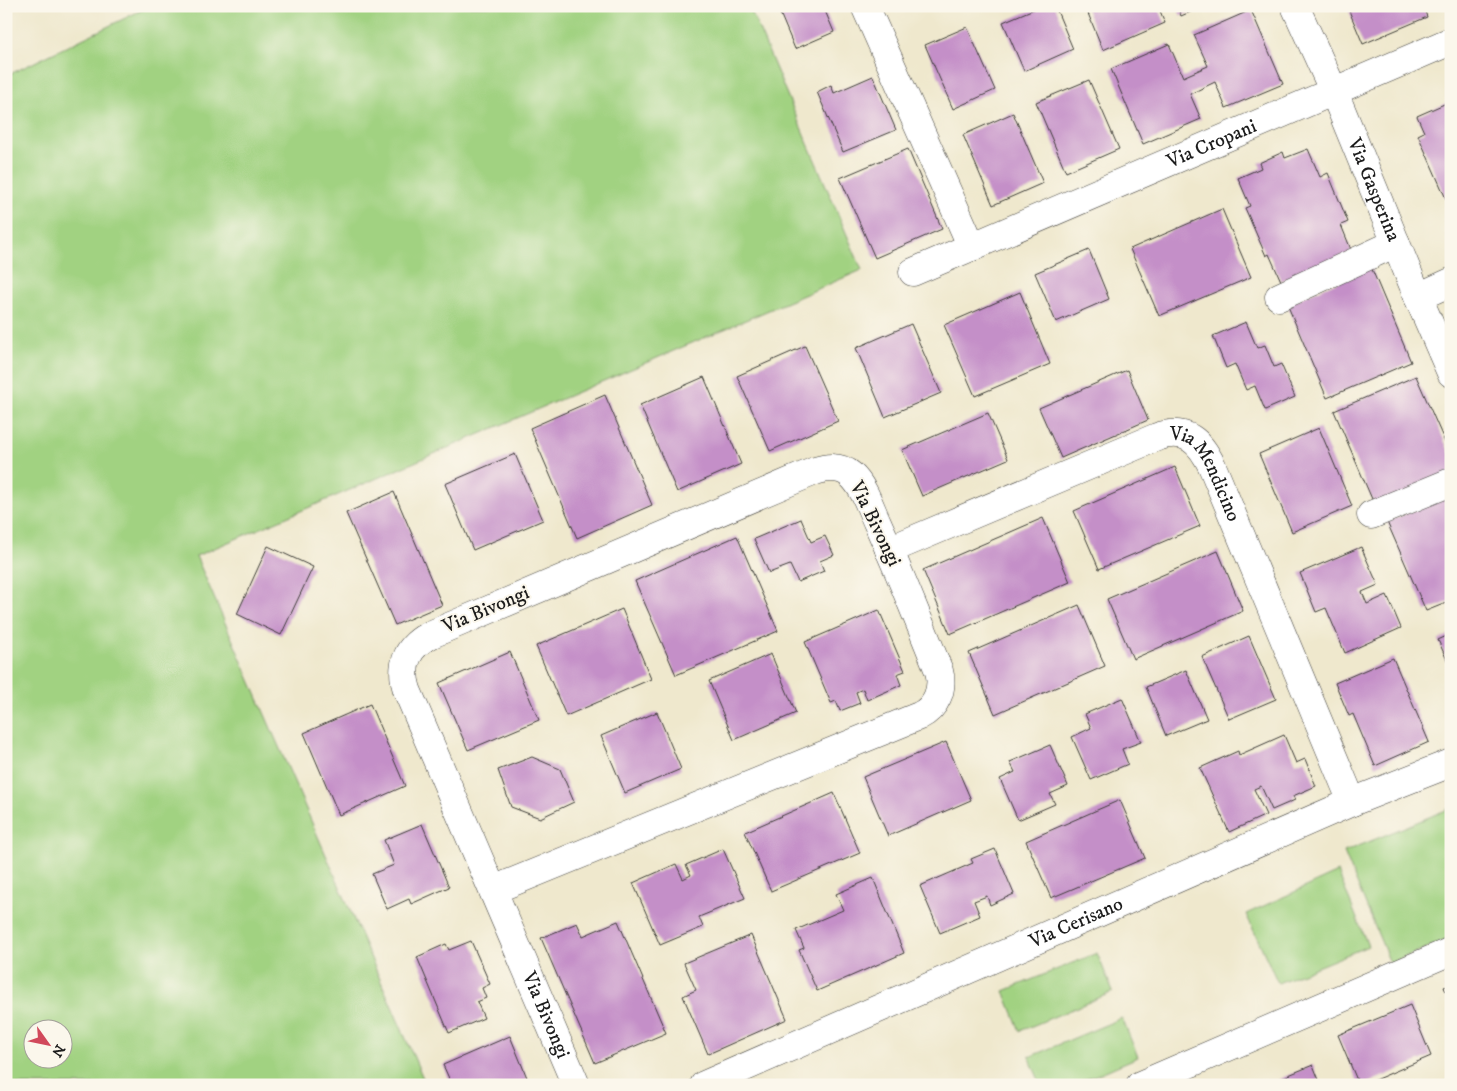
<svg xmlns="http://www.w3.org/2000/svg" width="1457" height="1091" font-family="'IM FELL DW Pica',serif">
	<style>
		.green { fill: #a1d281; stroke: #5e774e; fill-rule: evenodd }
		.building { fill: #c48fc8 }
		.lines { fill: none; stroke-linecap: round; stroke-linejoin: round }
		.street-casing { stroke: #3c3b37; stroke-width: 29 }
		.secondary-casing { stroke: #3c3b37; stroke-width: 29 }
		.street { stroke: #fff; stroke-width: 28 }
		.secondary { stroke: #fff; stroke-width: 28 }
		.labels { text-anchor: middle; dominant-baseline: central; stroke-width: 4; stroke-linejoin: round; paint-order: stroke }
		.street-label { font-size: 20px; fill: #1c1c1c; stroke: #fbf7ec }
	</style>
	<rect width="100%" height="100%" fill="#fbf7ec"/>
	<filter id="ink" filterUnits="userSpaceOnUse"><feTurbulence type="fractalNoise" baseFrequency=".02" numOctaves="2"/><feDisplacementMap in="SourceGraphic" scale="10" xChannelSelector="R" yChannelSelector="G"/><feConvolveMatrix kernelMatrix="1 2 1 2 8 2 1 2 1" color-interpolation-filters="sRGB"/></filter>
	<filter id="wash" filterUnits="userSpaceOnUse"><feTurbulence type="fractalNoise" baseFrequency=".0096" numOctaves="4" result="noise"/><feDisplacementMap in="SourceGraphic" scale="20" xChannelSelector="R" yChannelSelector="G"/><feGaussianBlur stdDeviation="1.12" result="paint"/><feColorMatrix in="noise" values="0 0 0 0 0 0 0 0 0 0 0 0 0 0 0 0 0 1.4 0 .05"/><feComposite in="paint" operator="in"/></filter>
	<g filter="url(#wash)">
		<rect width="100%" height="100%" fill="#efe8cd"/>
		<path class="green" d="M150,6H749L862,270L196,556L426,1085H6V76ZM32,1028H62V1058H32Z
			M1451,808V938L1390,963L1344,852Z
			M1338,872L1368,946L1278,983L1246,914Z
			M1097,953L1113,992L1020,1031L1004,991Z
			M1122,1018L1138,1057L1073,1085H1041L1029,1057Z"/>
		<g id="blocks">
			<path class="building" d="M777,6H823L834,32L795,49Z
				M1041,6H1055L1073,49L1024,71L1003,22Z
				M1085,6H1158L1165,23L1103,50Z
				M1177,6H1204L1181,16Z
				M1347,6H1423L1427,17L1363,44Z
				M1251,10L1283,84L1226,108L1215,82L1190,94L1201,119L1143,144L1111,69L1169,44L1183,77L1208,66L1194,35Z
				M967,27L995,90L953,109L925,45Z
				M873,76L896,130L843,152L817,92L831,85L834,93Z
				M1089,80L1119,149L1066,172L1036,102Z
				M1451,101V210L1418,135L1424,132L1417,116Z
				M1013,113L1043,183L993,205L963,135Z
				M908,149L942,229L875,258L840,178Z
				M1308,149L1320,177L1328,173L1348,222L1341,225L1352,252L1281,281L1269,254L1266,256L1245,208L1250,206L1238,178L1261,168L1259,163L1283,152L1285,158Z
				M1222,209L1251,277L1159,316L1130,249Z
				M1089,250L1109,299L1056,322L1035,273Z
				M1371,267L1411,362L1327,398L1287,304Z
				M1020,292L1050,364L975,396L944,325Z
				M1246,322L1257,348L1265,345L1274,367L1281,364L1295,397L1265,410L1255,386L1246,390L1235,364L1226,368L1213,336Z
				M911,324L941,393L885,417L856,348Z
				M805,346L838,421L770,451L737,376Z
				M1127,370L1148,420L1061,458L1039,408Z
				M1416,376L1451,456V474L1375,506L1334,411Z
				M704,377L741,464L677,492L640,405Z
				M605,395L652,505L577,538L530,428Z
				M988,413L1008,459L922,496L902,450Z
				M1319,428L1352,506L1292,532L1259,454Z
				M515,454L543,520L473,550L445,484Z
				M1175,467L1200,526L1099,569L1074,511Z
				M394,492L442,605L395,625L346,513Z
				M1451,494V601L1426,611L1387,522Z
				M1043,518L1070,582L950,634L923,570Z
				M801,519L811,542L825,536L834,555L820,561L824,571L798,582L790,565L769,573L754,539Z
				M737,536L778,631L676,675L635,581Z
				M268,546L313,567L281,635L237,614Z
				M1361,547L1378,585L1362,592L1367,604L1387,595L1401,628L1345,653L1326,608L1316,612L1300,573Z
				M1218,551L1243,611L1133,659L1107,599Z
				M1079,605L1105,666L995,714L969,653Z
				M622,609L651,679L566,716L536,646Z
				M879,610L905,671L897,674L901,685L867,700L863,689L856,692L860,703L840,711L836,701L831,703L805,642Z
				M1451,634V669L1438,640Z
				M1249,636L1276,699L1229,719L1202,657Z
				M510,652L539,720L468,750L439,683Z
				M771,654L796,713L734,740L709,681Z
				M1393,658L1429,742L1375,766L1353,714L1349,716L1335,683Z
				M1186,670L1207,719L1166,736L1146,687Z
				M1122,698L1141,742L1122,749L1128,764L1091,780L1072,737L1091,728L1085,714Z
				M370,704L405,786L339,815L304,733Z
				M657,712L681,769L625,793L601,736Z
				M1284,735L1296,763L1305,759L1316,786L1293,796L1295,800L1272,810L1261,786L1254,789L1266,815L1229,832L1200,768L1238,751L1239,755Z
				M946,742L971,800L888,836L863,777Z
				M1050,745L1068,786L1050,794L1055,804L1018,820L1000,779L1015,772L1010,762Z
				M532,757L560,769L574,802L540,818L511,807L498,770Z
				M834,793L860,853L771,891L745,832Z
				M1120,800L1145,858L1051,898L1026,841Z
				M422,824L449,887L411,904L409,899L387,909L372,874L394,865L384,840Z
				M723,849L745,898L699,917L703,927L660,945L633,883L676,864L683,879L691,875L686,865Z
				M995,849L1014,894L990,905L987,896L974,901L980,916L940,933L920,886L973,863L971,859Z
				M873,878L904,953L817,991L799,950L804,948L796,930L843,910L836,894Z
				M618,921L666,1033L595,1063L541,938L577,923L583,936Z
				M751,935L787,1019L708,1054L683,996L696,990L684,963Z
				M471,941L490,984L482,988L486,998L477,1002L484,1018L449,1033L417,957L446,944L449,950Z
				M1451,985V1003L1444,987Z
				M1410,1005L1431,1056L1363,1085H1359L1338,1035Z
				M510,1036L530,1085H452L443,1065Z
				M1313,1065L1321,1085H1281L1279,1079Z"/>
		</g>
	</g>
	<g filter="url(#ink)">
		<use href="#blocks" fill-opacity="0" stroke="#3c3b37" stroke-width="1"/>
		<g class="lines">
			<defs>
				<g id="street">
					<path d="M865,6L972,247"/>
					<path id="s1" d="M913,272L1451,41"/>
					<path d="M1279,297L1396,243"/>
					<path d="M1418,297L1451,282"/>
					<path d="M1371,515L1451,482"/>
					<path id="s2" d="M889,550L1157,437C1186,427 1200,441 1212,466L1352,802"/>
					<path id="s3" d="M493,890L919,716C936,708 944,689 939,671C919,621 899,571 877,522C870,507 864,487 851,475C841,466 827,467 815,471L432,634C408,645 399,664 407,690L576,1085"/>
					<path id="s4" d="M704,1085L1352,802L1451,763"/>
					<path d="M1140,1085L1451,951"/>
				</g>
				<g id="secondary">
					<path id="s5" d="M1295,6L1334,92L1418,297L1451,373"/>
				</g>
			</defs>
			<use href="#street" class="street-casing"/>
			<use href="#secondary" class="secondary-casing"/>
			<use href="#street" class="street"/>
			<use href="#secondary" class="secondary"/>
		</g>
	</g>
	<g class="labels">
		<g class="street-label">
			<text stroke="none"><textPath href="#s1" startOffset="325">Via Cropani</textPath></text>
			<text stroke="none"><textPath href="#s5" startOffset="200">Via Gasperina</textPath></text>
			<text stroke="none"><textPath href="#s2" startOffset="362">Via Mendicino</textPath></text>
			<text transform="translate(875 524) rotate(64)">Via Bivongi</text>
			<text transform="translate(486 610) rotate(-23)">Via Bivongi</text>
			<text stroke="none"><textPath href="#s4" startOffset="406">Via Cerisano</textPath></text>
			<text stroke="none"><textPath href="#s3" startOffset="1605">Via Bivongi</textPath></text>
		</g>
	</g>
	<rect width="1457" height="1091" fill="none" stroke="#fbf7ec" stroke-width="25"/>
	<g transform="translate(48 1044) rotate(123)"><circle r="24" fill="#fbf7ec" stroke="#a29f99"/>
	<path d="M0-4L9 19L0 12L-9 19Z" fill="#d1495b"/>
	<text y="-8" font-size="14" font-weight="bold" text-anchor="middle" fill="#1c1c1c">N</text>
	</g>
</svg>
